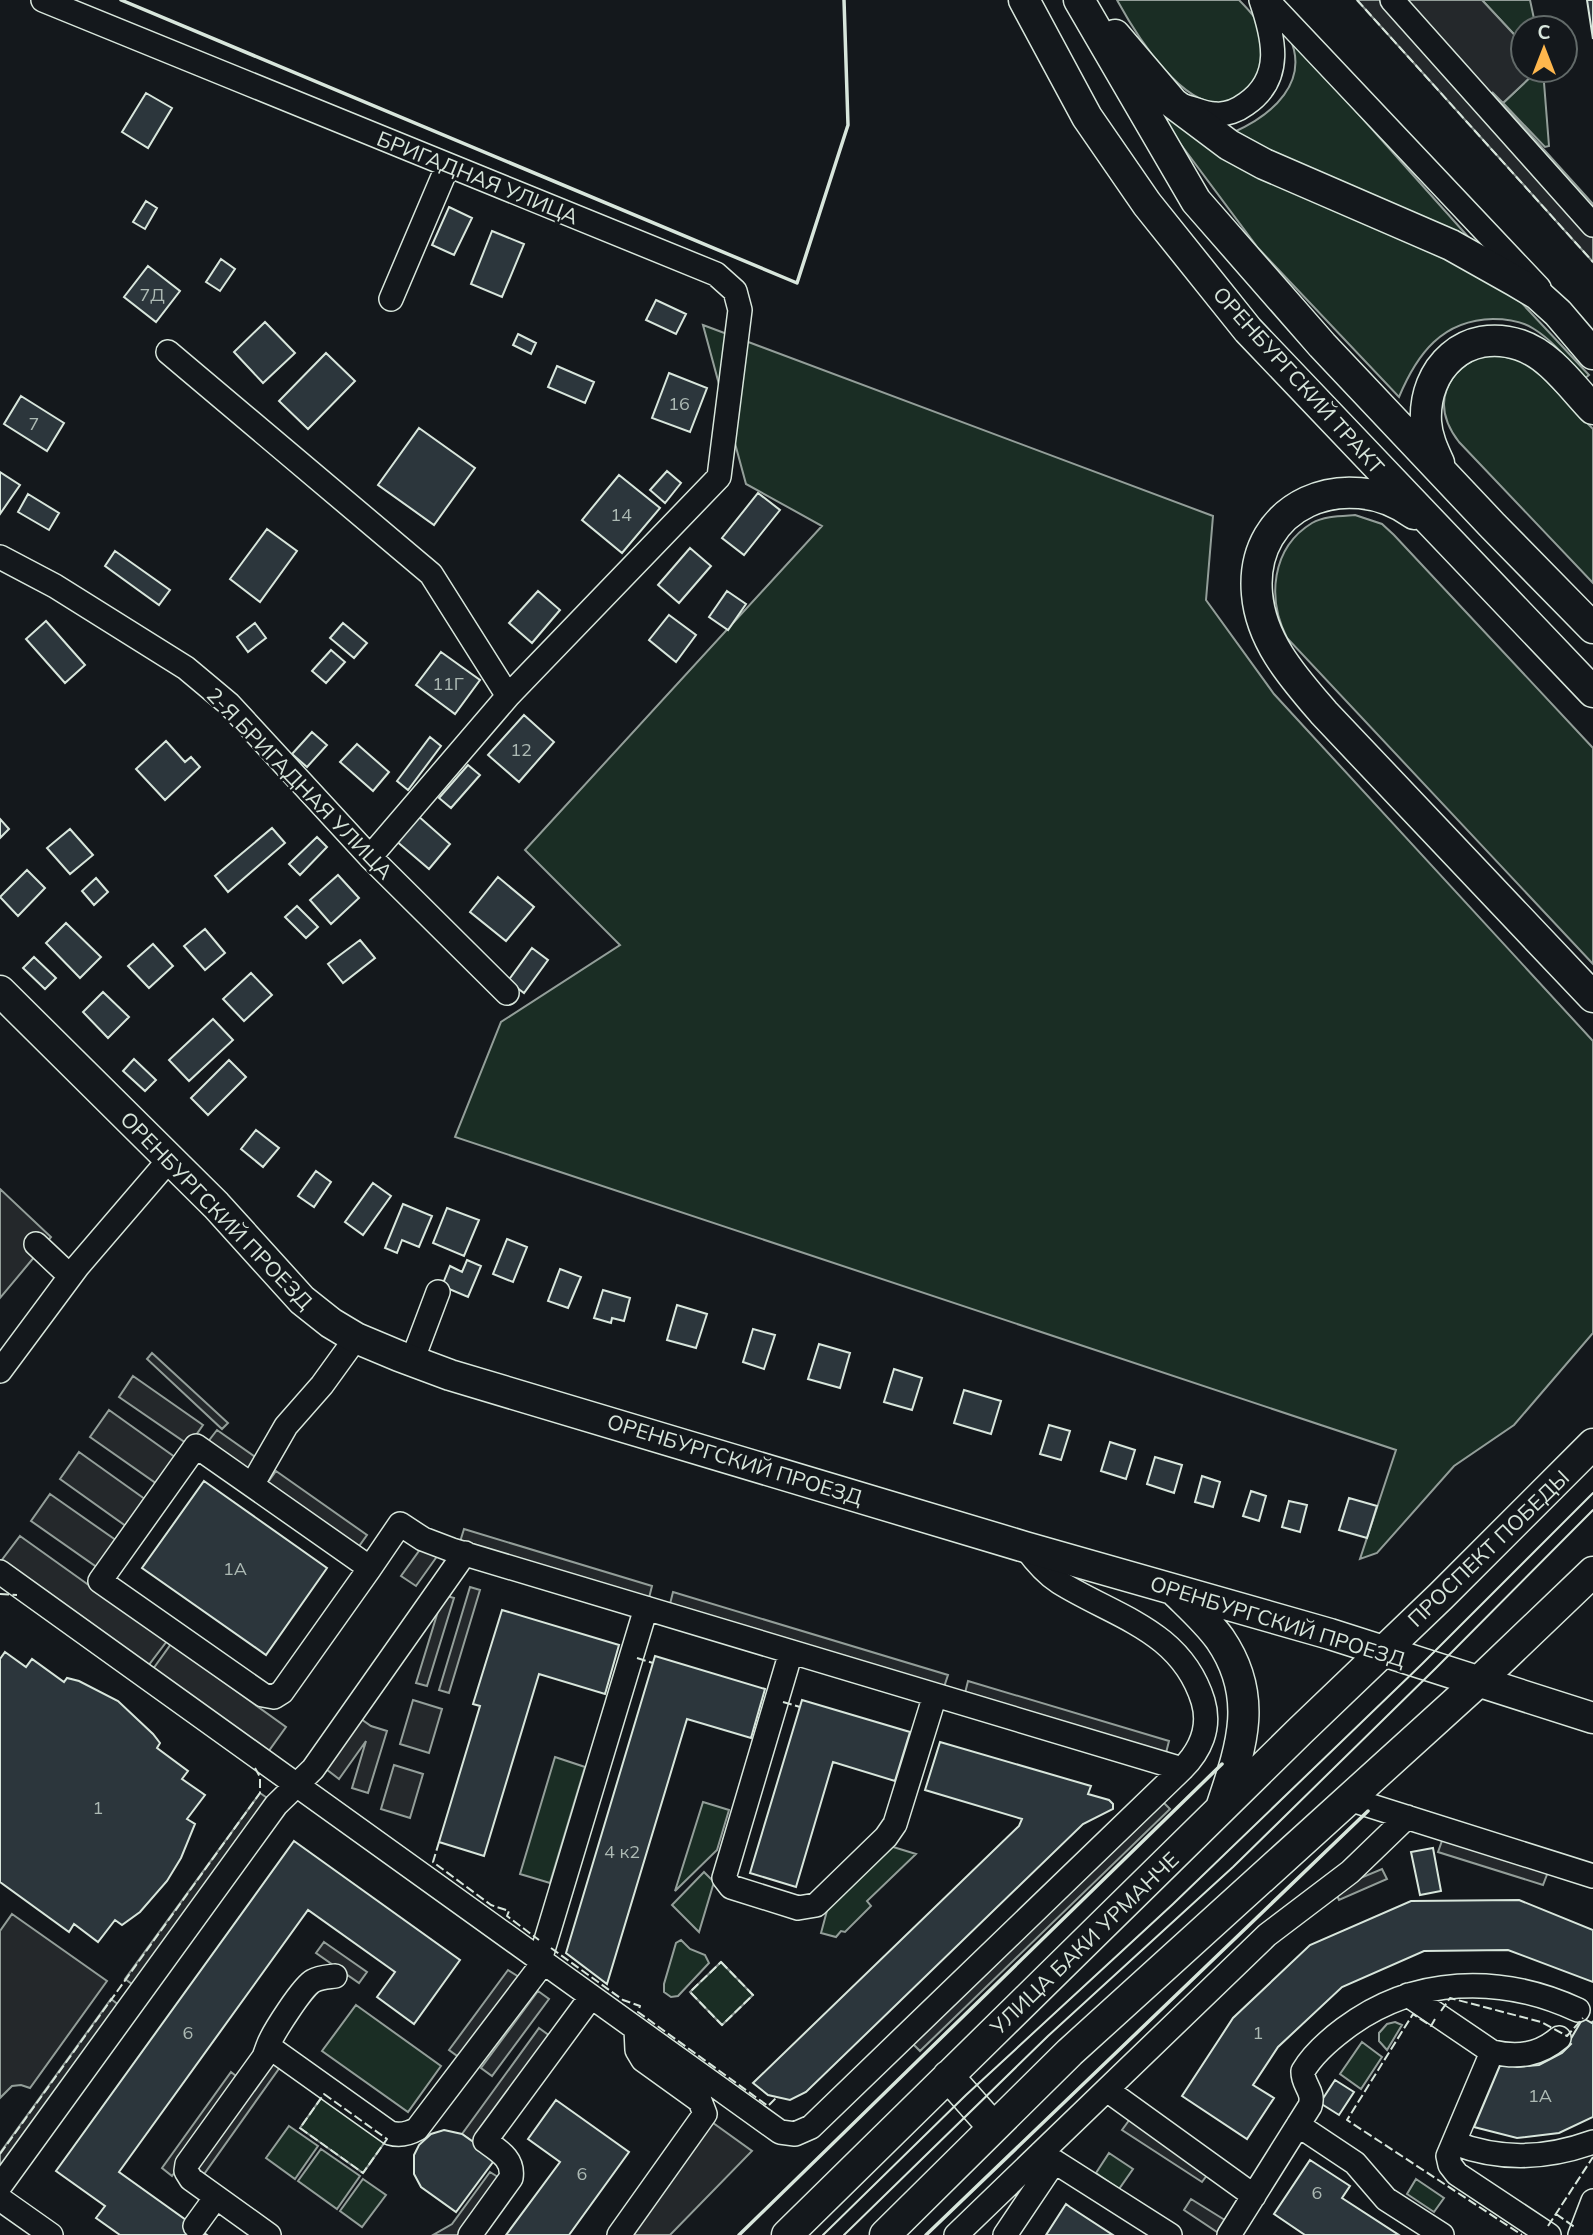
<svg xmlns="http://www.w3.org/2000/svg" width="1593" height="2235" font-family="Mulish,sans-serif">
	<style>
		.green { fill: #1a2d24; stroke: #939e99; stroke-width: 2 }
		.parking { fill: #24282b; stroke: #939e99; stroke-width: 2 }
		.building { fill: #2c363c; stroke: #d8e6dc; stroke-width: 2 }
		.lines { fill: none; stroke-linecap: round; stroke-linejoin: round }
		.minor-casing { stroke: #d8e6dc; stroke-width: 26 }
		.major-casing { stroke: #d8e6dc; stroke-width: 33 }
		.minor { stroke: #14181c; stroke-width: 23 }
		.major { stroke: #14181c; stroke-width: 30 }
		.tram { stroke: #d8e6dc; stroke-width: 2 }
		.fence { stroke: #d8e6dc; stroke-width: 2; stroke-dasharray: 9 3.5; stroke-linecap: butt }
		.wall { stroke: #d8e6dc; stroke-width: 3.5 }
		.labels { text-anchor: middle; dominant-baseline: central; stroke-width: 5; stroke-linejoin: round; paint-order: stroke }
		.number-label { font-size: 18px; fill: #adbab4 }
		.street-label { font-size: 21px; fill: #d8e6dc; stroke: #14181c }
	</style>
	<rect width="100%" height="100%" fill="#14181c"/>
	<path class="green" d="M1117,0H1239C1273,34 1267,39 1258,83C1249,89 1240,97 1231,101C1186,118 1134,31 1117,0Z
		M1482,0H1530L1536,28H1523V44Z
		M1289,36L1479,249L1304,169L1234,132C1272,115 1311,82 1289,36Z
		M1538,70H1543L1549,146L1545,147L1503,103Z
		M1138,87L1478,273L1518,299L1589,375L1584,379C1569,362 1555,342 1534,329C1522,321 1507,319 1493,319C1442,320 1417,354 1399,397L1258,248Z
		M703,325L1213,516L1206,600L1274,694L1593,1041V1333L1514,1425L1454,1466L1377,1553L1360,1559L1396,1450L455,1137L501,1022L620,945L525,850L822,526L746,484Z
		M1488,353L1528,362L1593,429V583L1459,442C1429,403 1447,369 1488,353Z
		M1355,515L1382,524L1394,535L1593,748V964L1287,638C1267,599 1271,548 1312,523C1324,516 1341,516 1355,515Z
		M555,1757L585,1767L550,1883L520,1874Z
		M703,1802L729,1810L717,1850L675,1891Z
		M890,1846L916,1854L867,1901L871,1906L845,1932L841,1931L836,1937L821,1933L828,1907Z
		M704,1872L714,1882L699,1932L672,1905Z
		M681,1940L690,1949L705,1955L709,1963L678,1996L671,1997L664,1992V1984L676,1943Z
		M721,1962L753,1995L722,2025L690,1992Z
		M356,2005L441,2066L408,2112L322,2051Z
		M1395,2022L1402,2025L1387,2050L1379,2041V2033L1387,2024Z
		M1362,2042L1382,2057L1361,2089L1340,2074Z
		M324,2094L387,2139L363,2173L300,2128Z
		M289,2126L318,2146L295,2179L266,2158Z
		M321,2149L360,2176L337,2209L298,2181Z
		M1109,2153L1133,2169L1119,2189L1096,2173Z
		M363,2179L386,2195L362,2227L340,2211Z
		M1416,2179L1444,2198L1434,2212L1407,2194Z"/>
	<path class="parking" d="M1357,0H1482L1523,44V70H1538L1503,103L1492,92L1593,204V262Z
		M0,1189L51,1237L0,1298Z
		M152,1353L228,1423L222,1429L147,1359Z
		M133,1376L203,1425L189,1445L119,1397Z
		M109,1410L179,1460L160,1486L90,1437Z
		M217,1430L261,1461L252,1475L207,1443Z
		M79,1452L149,1502L130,1529L60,1479Z
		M276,1471L367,1535L357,1549L266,1485Z
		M50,1494L120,1543L101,1570L31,1521Z
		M464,1529L652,1586L648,1602L459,1545Z
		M20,1536L167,1641L148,1666L1,1561Z
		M424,1544L438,1555L416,1586L401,1576Z
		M470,1587L480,1590L449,1693L439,1690Z
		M673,1592L948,1675L943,1690L669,1608Z
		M443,1595L454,1598L427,1686L416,1683Z
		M171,1644L286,1727L268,1752L153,1669Z
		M968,1681L1169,1741L1165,1757L964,1697Z
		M413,1700L442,1709L429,1753L400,1744Z
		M361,1719L371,1726L387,1731L368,1793L352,1788L366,1741L339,1779L326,1769Z
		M394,1765L423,1774L410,1818L381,1809Z
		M260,1793L273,1802L139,1989L125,1979Z
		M1163,1802L1170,1809L920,2051L913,2044Z
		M1443,1838L1548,1872L1543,1885L1438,1852Z
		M1382,1869L1387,1879L1339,1900L1334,1889Z
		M12,1914L107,1981L30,2088L21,2085L12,2086L0,2098V1931Z
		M324,1942L367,1972L359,1983L316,1953Z
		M508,1970L519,1977L460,2058L449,2050Z
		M538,1991L549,1999L492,2076L481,2068Z
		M111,1999L124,2009L0,2169V2153Z
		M539,2028L550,2036L473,2142L462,2134Z
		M273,2056L283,2063L202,2177L192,2169Z
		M231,2072L241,2080L172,2176L162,2168Z
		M1130,2119L1210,2171L1202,2182L1122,2130Z
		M709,2120L752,2151L670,2235H628Z
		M490,2172L501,2179L461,2235H433L452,2224Z
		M1191,2199L1228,2222L1220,2234L1184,2210Z"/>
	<path class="building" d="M1587,0H1593V39Z
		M146,93L172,108L148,148L122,132Z
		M146,201L157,208L145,229L133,222Z
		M449,207L472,218L454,255L432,245Z
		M492,231L524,244L502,297L471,284Z
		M221,259L235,269L220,291L206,282Z
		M148,266L180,291L156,322L124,297Z
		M656,300L686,314L676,334L646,320Z
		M265,322L295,353L263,383L234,352Z
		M518,334L536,343L531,354L513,345Z
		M326,353L355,381L308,429L279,401Z
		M557,366L594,382L585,403L548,387Z
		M669,373L707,388L690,432L652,418Z
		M21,396L64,423L47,451L4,424Z
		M419,428L475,468L434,525L378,485Z
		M667,471L681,483L665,503L650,490Z
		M0,472L20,485L0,514Z
		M619,475L660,508L622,553L582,520Z
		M758,493L780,510L744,555L722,538Z
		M28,494L59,513L49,530L18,512Z
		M267,529L297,551L260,602L230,579Z
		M690,548L711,566L679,603L658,585Z
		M115,551L170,590L159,605L105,566Z
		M538,591L560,610L532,643L509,623Z
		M727,591L746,604L728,630L709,617Z
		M669,615L696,635L676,662L649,640Z
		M46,621L85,665L65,683L26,639Z
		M255,623L266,638L248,652L237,637Z
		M343,623L367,643L354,658L330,638Z
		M331,650L345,662L326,683L312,671Z
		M441,652L480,680L455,714L416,685Z
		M524,715L554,742L519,782L488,755Z
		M312,732L327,745L307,767L292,754Z
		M430,737L441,746L408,790L397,781Z
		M166,741L185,762L191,757L200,767L165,800L136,769Z
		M357,744L389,772L373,791L340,762Z
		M468,765L480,775L451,808L439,798Z
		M417,815L450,844L429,869L395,840Z
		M0,819L9,829L0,838Z
		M272,828L285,843L228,892L215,876Z
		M70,829L93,855L70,874L47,848Z
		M317,837L327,847L300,875L289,864Z
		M27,870L45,888L18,916L0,897Z
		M338,875L359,898L331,924L310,900Z
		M498,877L534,907L506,941L470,912Z
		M96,878L108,892L94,905L82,891Z
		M297,906L318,927L306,938L285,917Z
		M66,923L101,957L80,978L46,943Z
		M205,929L225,953L205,970L184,946Z
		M360,940L375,958L343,983L328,964Z
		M153,944L173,966L149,988L128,966Z
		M532,948L548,960L524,993L508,981Z
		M34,957L56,978L45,989L23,968Z
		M251,973L272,995L244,1021L223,999Z
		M103,992L129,1017L108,1038L83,1012Z
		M213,1019L233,1040L189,1081L169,1060Z
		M134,1059L156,1080L145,1091L123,1071Z
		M229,1060L246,1077L208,1115L191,1098Z
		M256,1130L279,1148L263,1167L241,1149Z
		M316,1171L331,1182L314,1207L298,1196Z
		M373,1183L391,1196L363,1235L345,1222Z
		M403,1204L432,1216L419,1247L402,1240L397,1253L385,1248Z
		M447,1208L479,1220L464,1256L433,1243Z
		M507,1239L527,1247L513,1282L493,1274Z
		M467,1260L481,1266L468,1297L442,1286L450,1266L462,1272Z
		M560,1269L581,1277L568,1308L548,1301Z
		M603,1290L630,1298L624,1321L612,1318L611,1323L594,1318Z
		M677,1305L707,1314L696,1348L667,1340Z
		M753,1329L775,1335L764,1369L743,1362Z
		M819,1344L850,1353L840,1388L808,1379Z
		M894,1369L922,1378L912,1410L884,1402Z
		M964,1390L1001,1401L991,1434L954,1423Z
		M1049,1425L1070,1431L1061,1460L1040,1454Z
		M1110,1442L1135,1450L1126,1479L1101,1471Z
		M1155,1457L1182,1465L1174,1493L1147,1484Z
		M1202,1476L1220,1482L1213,1507L1195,1502Z
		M204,1481L327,1568L266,1655L142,1568Z
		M1251,1491L1266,1496L1259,1521L1243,1516Z
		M1349,1498L1377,1506L1367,1538L1339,1530Z
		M1289,1501L1307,1505L1300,1532L1282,1527Z
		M502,1610L619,1645L605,1694L539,1674L484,1856L439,1842L480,1706L473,1704Z
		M5,1652L26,1667L32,1659L64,1682L67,1678L79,1681L118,1701L153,1734L160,1743L157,1748L188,1771L182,1779L205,1795L187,1819L195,1824L181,1858L167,1881L140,1912L122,1925L115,1920L98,1942L74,1924L69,1932L0,1882V1659Z
		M655,1656L765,1689L751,1738L687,1719L607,1984L566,1953Z
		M802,1700L910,1732L895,1781L833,1762L796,1887L750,1873Z
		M940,1742L1091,1786L1088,1794L1109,1800L1113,1804V1809L1083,1824L806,2092L790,2100L768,2095L753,2083L1019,1826L1022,1819L925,1790Z
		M294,1841L460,1960L414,2024L377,1997L395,1972L308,1910L119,2172L207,2235H120L96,2218L105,2206L56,2171Z
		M1433,1848L1441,1891L1420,1895L1411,1852Z
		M1519,1900L1593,1930V1982L1508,1950L1424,1951L1342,1987L1278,2047L1253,2085L1274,2098L1247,2139L1182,2096L1233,2018L1310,1945L1411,1901Z
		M1583,2018L1592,2023L1593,2021V2117L1559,2133L1517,2138L1474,2127L1501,2063L1517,2067L1539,2065L1562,2053L1571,2044L1569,2042Z
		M1335,2080L1354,2092L1339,2115L1320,2103Z
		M556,2100L629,2152L569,2235H506L560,2162L528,2139Z
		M444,2130L462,2134L496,2158L456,2212L421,2187L414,2174V2155L419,2145L431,2134Z
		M1310,2160L1350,2186L1342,2198L1399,2235H1305L1274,2214Z
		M1066,2204L1070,2207L1113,2235H1046Z"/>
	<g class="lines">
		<defs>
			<path id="minor" d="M43,0L716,274L735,291L740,310L719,477L508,696L370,857
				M1267,0L1539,288
				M1392,0L1593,225
				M1183,106C1193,108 1205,114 1215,114C1226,115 1238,110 1246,104C1284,78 1274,38 1261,0
				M391,299L448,165
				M168,352L431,574L508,696
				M0,557L55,586L186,668L229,704L370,857L507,993
				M36,1244L70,1276
				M412,1361L438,1292
				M0,1371L78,1266L169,1160
				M196,1446L370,1568L282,1692L274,1697L263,1695L100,1581Z
				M252,1485L286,1426L322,1385L356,1338
				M370,1568L400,1524L423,1539L452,1550L1182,1769
				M0,1572L780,2132L795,2134L811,2127L1182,1769C1200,1751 1211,1728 1203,1701C1181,1630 1115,1617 1059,1582C1045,1573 1035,1561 1025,1547
				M791,1652L724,1878L731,1887L798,1908L816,1905L886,1837L895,1824L935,1695
				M1349,1799L1593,1876
				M540,1960L646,1608
				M1408,1995L1492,2052C1518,2058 1539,2055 1559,2038
				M268,2046C272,2034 303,1986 313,1981C320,1977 328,1977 335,1976
				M1492,2052L1448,2156L1450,2165L1457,2174L1549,2235
				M1107,2090L1254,2196
				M1298,2125L1355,2163L1386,2199L1442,2235
				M1454,2143C1501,2161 1546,2159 1593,2142
				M1041,2153L1170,2235
				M0,2186L276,1805L313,1769L465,1553
				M0,2199L51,2235
				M195,2226L216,2197
				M269,2235L191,2179L186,2171L187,2164L264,2057L268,2046L390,2133C400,2136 408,2134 417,2129L543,1963
				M470,2235L511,2178C514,2159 499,2151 485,2141L591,1997
				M619,2235L705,2114L700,2101L643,2060L637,2050L636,2029
				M956,2235L1267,1935L1350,1872L1407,1817
				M1005,2235L1054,2162
				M1229,2235L1310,2106C1315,2091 1302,2085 1303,2071C1313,2054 1328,2041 1344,2029C1414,1976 1500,1974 1578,2010
				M1580,2235L1593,2201"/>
			<path id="major" d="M1024,0L1087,117L1147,204L1248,330L1593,692
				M1079,0L1196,201L1322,345L1492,525L1593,628
				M1115,35L1173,103L1229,145L1264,164L1451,245L1515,281L1537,294L1558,313L1593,354
				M1439,463C1433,450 1427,437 1426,422C1423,368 1466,327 1520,345C1550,355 1572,387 1593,409
				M1414,514C1347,465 1249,504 1257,594C1261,642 1294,678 1324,713L1593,997
				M0,991L216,1205L302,1300L331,1323L356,1338L399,1356L450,1375L1025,1547L1330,1634L1593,1718
				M1175,1591C1190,1606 1207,1621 1220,1639C1259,1696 1242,1745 1222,1805
				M948,2076L993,2127
				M787,2235L1300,1731L1441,1596L1593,1444
				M885,2235L1070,2052L1478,1682L1593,1572"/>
		</defs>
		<use href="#minor" class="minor-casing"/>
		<use href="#major" class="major-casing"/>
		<use href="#minor" class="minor"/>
		<use href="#major" class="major"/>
		<path class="tram" d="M823,2235L966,2095L1173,1904L1422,1664L1593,1493
			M844,2235L1048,2036L1233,1867L1436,1668L1593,1510"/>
		<path class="fence" d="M1357,0L1593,262
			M0,1594L17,1595
			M637,1658L653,1663
			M783,1702L800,1707
			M439,1842L433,1862L491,1905L509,1911L507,1916L539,1940
			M551,1948L623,2000L640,2006L638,2012L768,2106L776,2098
			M721,1962L753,1995L722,2025L690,1992Z
			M1441,2011L1450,1998L1541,2022L1567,2036L1583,2018
			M1435,2019L1431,2026L1413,2014L1347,2120L1522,2235
			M324,2094L387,2139L363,2173L300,2128Z
			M0,2154L260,1793V1777L255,1768
			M1556,2214L1576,2228
			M1548,2226L1593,2157"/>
		<path class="wall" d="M121,0L797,283L848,125L844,0
			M739,2235L1222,1764
			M926,2235L1368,1811"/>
	</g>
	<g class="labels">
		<g class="number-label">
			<text x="152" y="294">7Д</text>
			<text x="679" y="403">16</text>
			<text x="34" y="423">7</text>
			<text x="621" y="514">14</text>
			<text x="448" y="683">11Г</text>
			<text x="521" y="749">12</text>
			<text x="235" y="1568">1А</text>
			<text x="98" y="1807">1</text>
			<text x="622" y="1851">4 к2</text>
			<text x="188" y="2032">6</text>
			<text x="1258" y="2032">1</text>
			<text x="1540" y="2095">1А</text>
			<text x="582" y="2173">6</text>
			<text x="1317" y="2192">6</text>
		</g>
		<g class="street-label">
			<text transform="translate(478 177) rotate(22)">БРИГАДНАЯ УЛИЦА</text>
			<text transform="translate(1299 380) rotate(48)">ОРЕНБУРГСКИЙ ТРАКТ</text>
			<text transform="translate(300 783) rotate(46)">2-Я БРИГАДНАЯ УЛИЦА</text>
			<text transform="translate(217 1210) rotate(46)">ОРЕНБУРГСКИЙ ПРОЕЗД</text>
			<text transform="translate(735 1459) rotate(17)">ОРЕНБУРГСКИЙ ПРОЕЗД</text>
			<text transform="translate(1488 1548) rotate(-44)">ПРОСПЕКТ ПОБЕДЫ</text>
			<text transform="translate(1278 1621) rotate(17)">ОРЕНБУРГСКИЙ ПРОЕЗД</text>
			<text transform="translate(1084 1943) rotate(-44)">УЛИЦА БАКИ УРМАНЧЕ</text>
		</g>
	</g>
	<g transform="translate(1544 49)"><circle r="33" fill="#14181c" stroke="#626a69" stroke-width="2"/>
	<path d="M0-5L12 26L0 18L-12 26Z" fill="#ffb74d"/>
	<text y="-10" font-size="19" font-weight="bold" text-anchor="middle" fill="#d8e6dc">С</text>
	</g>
</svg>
